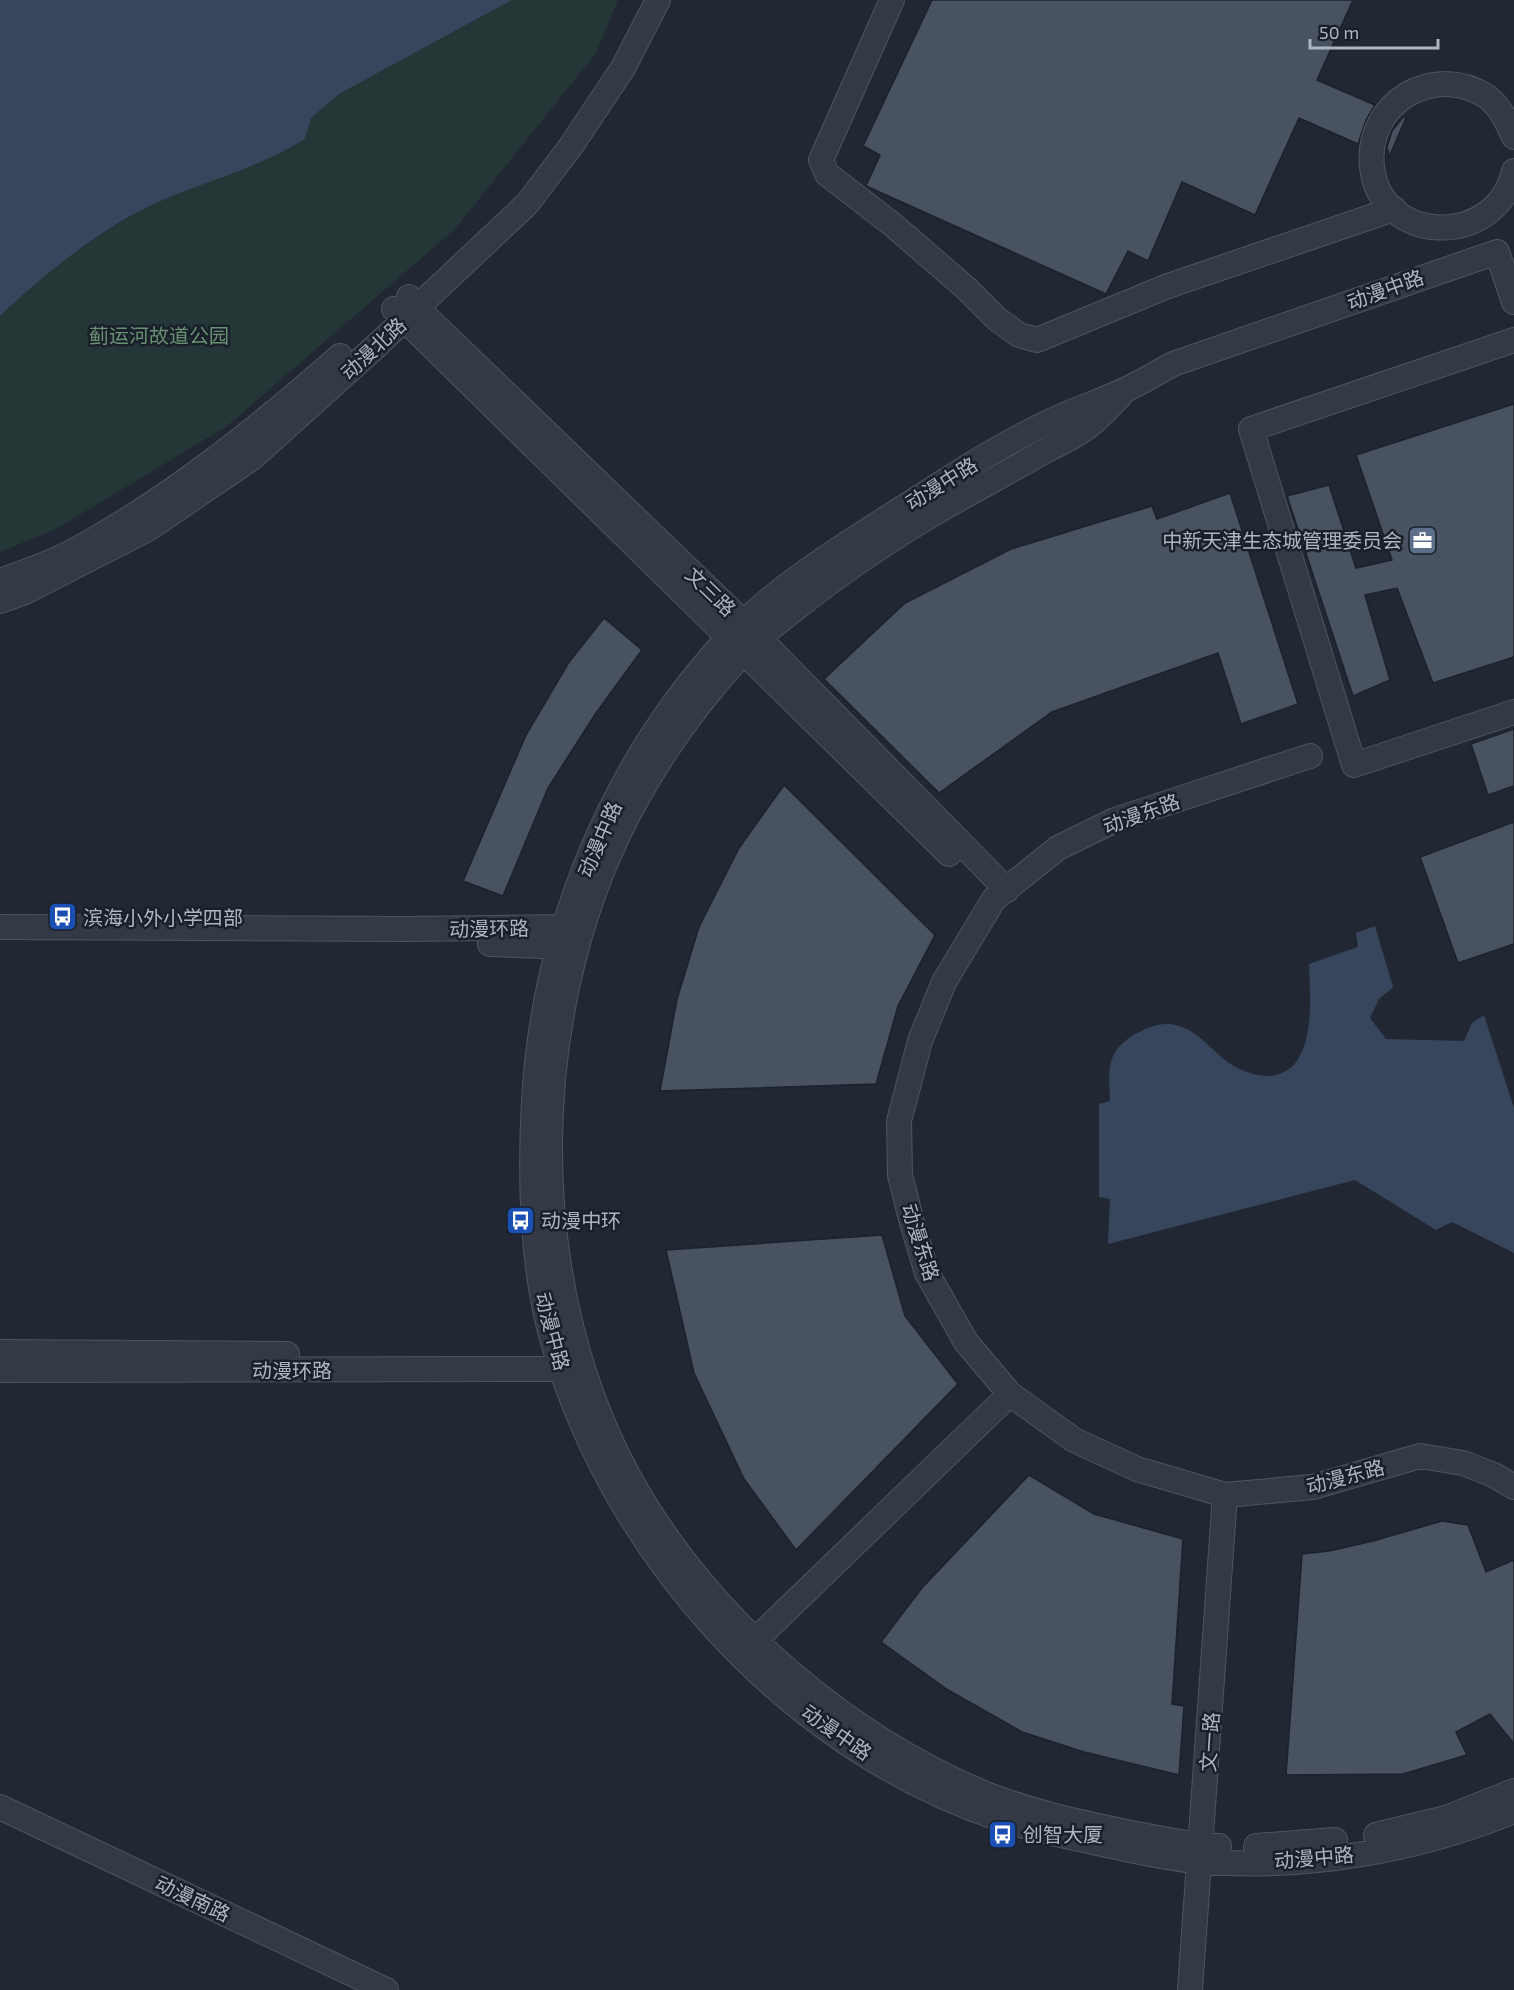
<svg xmlns="http://www.w3.org/2000/svg" width="1514" height="1990" font-family="'Exo 2','Noto Sans SC',sans-serif">
	<style>
		.green { fill: #253637 }
		.water { fill: #37465c }
		.building { fill: #495260; stroke: #1b222b; stroke-width: 1.5 }
		.lines { fill: none; stroke-linecap: round; stroke-linejoin: round }
		.minor-casing { stroke: #4e5560; stroke-width: 26 }
		.minor { stroke: #343a45; stroke-width: 24 }
		.labels { text-anchor: middle; dominant-baseline: central; stroke-width: 5; stroke-linejoin: round; paint-order: stroke }
		.street-label { font-size: 20px; fill: #aeb5c2; stroke: #192029 }
		.park-label { font-size: 20px; fill: #689072; stroke: #192029 }
		.poi-label { font-size: 20px; fill: #aeb5c2; stroke: #192029; text-anchor: start }
	</style>
	<rect width="100%" height="100%" fill="#212834"/>
	<path class="green" d="M512,0H618L596,53L454,230L227,426L56,529L0,552V316C38,280 84,242 130,216C185,185 251,173 305,139L311,118L339,94Z"/>
	<path class="water" d="M0,0H512L339,94L311,118L305,139C251,173 186,185 130,216C84,242 38,280 0,316Z
		M1375,926L1393,987L1379,999L1370,1018L1386,1039L1464,1041L1472,1023L1484,1015L1514,1108V1253L1452,1222L1436,1230L1355,1180L1108,1244L1110,1199L1099,1197V1104L1110,1101C1109,1072 1105,1053 1132,1036C1145,1028 1163,1020 1179,1026C1202,1033 1214,1055 1234,1066C1244,1072 1257,1076 1269,1076C1318,1073 1310,998 1309,964L1358,947L1356,933Z"/>
	<path class="building" d="M932,0H1353L1317,80L1375,105L1366,120L1358,144L1299,118L1255,215L1182,182L1148,261L1128,251L1106,294L866,186L880,155L863,146Z
		M1403,117L1406,118L1389,157L1387,147L1392,131Z
		M1514,404V657L1433,683L1397,588L1365,595L1390,680L1353,696L1287,496L1329,485L1356,568L1392,560L1356,455Z
		M1230,493L1298,704L1241,724L1218,653L1052,712L939,793L824,679L905,603L1011,549L1152,506L1157,519Z
		M604,618L642,650L596,713L548,788L503,896L463,881L526,735L569,662Z
		M1514,729V786L1488,795L1471,744Z
		M784,785L935,935L898,1006L876,1084L660,1091L677,999L699,927L739,848Z
		M1514,822V944L1458,963L1420,857Z
		M882,1235L905,1316L958,1384L796,1550L744,1479L694,1373L666,1250Z
		M1029,1475L1094,1514L1183,1539L1172,1704L1184,1706L1179,1775L1084,1752L1022,1732L948,1690L881,1642L921,1589Z
		M1442,1521L1468,1525L1486,1572L1514,1560V1744L1490,1714L1456,1732L1467,1755L1403,1774L1286,1775L1302,1554L1329,1551L1373,1541Z"/>
	<g class="lines">
		<defs>
			<path id="minor" d="M892,0L821,160L827,174L893,225L967,289L997,319L1019,335L1037,340L1168,286L1394,209
				M1514,137C1507,122 1500,106 1486,96C1432,62 1365,104 1372,167C1380,244 1495,250 1514,171
				M409,297L417,308L744,623L1007,890
				M1514,302L1497,252L1173,364C1158,372 1144,381 1129,388C1103,401 1075,409 1049,422C1000,445 954,475 909,504C848,543 779,584 729,637C612,763 544,929 534,1100C530,1173 531,1251 548,1323C603,1544 784,1748 1001,1819C1033,1830 1066,1836 1098,1843C1131,1850 1163,1858 1196,1861C1303,1871 1416,1851 1514,1811
				M394,309L949,854
				M1514,340L1251,429L1354,765L1514,712
				M1120,396C1110,406 1100,417 1090,425C1077,436 1060,443 1045,451C1012,470 978,488 945,507C891,538 840,573 791,612C775,625 758,637 743,653C704,695 667,745 639,795C523,999 518,1289 638,1493C715,1623 846,1736 986,1794C1031,1812 1079,1822 1126,1832C1157,1838 1188,1845 1219,1846
				M0,581C24,572 49,564 72,552C170,499 257,429 340,356
				M0,601L25,592L148,529L252,458L374,348L527,204L571,146L623,68L658,0
				M1310,756L1115,820L1058,848L994,899L944,982L920,1041L899,1121L900,1175L911,1219L927,1273L966,1342L1010,1394L1074,1440L1137,1469L1225,1495L1313,1487L1420,1456L1463,1463L1494,1475L1514,1487
				M0,927L405,929L563,927L577,930
				M490,944L572,947
				M0,1352L287,1354
				M0,1370L576,1369
				M744,1651L1010,1394
				M0,1807L386,1990
				M1376,1835L1446,1818L1514,1791
				M1256,1846L1335,1840
				M1190,1990L1225,1495"/>
		</defs>
		<use href="#minor" class="minor-casing"/>
		<use href="#minor" class="minor"/>
	</g>
	<defs>
		<symbol id="office-square" viewBox="-11 -11 22 22"><rect x="-9" y="-9" width="18" height="18" rx="4" fill="#5c6f8a" stroke="#192029"/><path d="M-6-3h4V-5.5h4V-3h4V5H-6ZM-1-4.5V-3h2v-1.5ZM-6 0V1H6V0Z" fill="#fff"/></symbol>
		<symbol id="bus-square" viewBox="-11 -11 22 22"><rect x="-9" y="-9" width="18" height="18" rx="4" fill="#1a4fb4" stroke="#192029"/><path d="M-5-6H5V4H4V6H2V4H-2V6H-4V4H-5ZM-3.5-4V0h7V-4ZM-3.5 1.2v1.5H-2V1.2ZM2 1.2v1.5H3.5V1.2Z" fill="#fff"/></symbol>
	</defs>
	<g fill-rule="evenodd">
		<use href="#office-square" x="1406" y="524" width="33" height="33"/>
		<use href="#bus-square" x="46" y="900" width="33" height="33"/>
		<use href="#bus-square" x="504" y="1204" width="33" height="33"/>
		<use href="#bus-square" x="986" y="1818" width="33" height="33"/>
	</g>
	<g class="labels">
		<g class="street-label">
			<text transform="translate(1385 289) rotate(-20)">动漫中路</text>
			<text transform="translate(373 348) rotate(-43)">动漫北路</text>
			<text transform="translate(941 483) rotate(-32)">动漫中路</text>
			<text transform="translate(711 591) rotate(44)">文三路</text>
			<text transform="translate(1141 813) rotate(-20)">动漫东路</text>
			<text transform="translate(599 839) rotate(-67)">动漫中路</text>
			<text transform="translate(489 928) rotate(-1)">动漫环路</text>
			<text transform="translate(921 1242) rotate(72)">动漫东路</text>
			<text transform="translate(553 1331) rotate(75)">动漫中路</text>
			<text x="292" y="1370">动漫环路</text>
			<text transform="translate(1345 1476) rotate(-15)">动漫东路</text>
			<text transform="translate(837 1732) rotate(35)">动漫中路</text>
			<text transform="translate(1209 1742) rotate(-86)">文一路</text>
			<text transform="translate(1314 1857) rotate(-5)">动漫中路</text>
			<text transform="translate(193 1898) rotate(25)">动漫南路</text>
		</g>
		<g class="park-label">
			<text x="159" y="335">蓟运河故道公园</text>
		</g>
		<g class="poi-label">
			<text x="1402" y="540" text-anchor="end">中新天津生态城管理委员会</text>
			<text x="83" y="917">滨海小外小学四部</text>
			<text x="541" y="1220">动漫中环</text>
			<text x="1023" y="1834">创智大厦</text>
		</g>
	</g>
	<path d="M1310 39v9h128v-9" fill="none" stroke="#aeb5c2" stroke-width="3"/>
	<text x="1319" y="39" font-size="18" fill="#aeb5c2" stroke="#192029" stroke-width="4.5" paint-order="stroke">50 m</text>
</svg>
